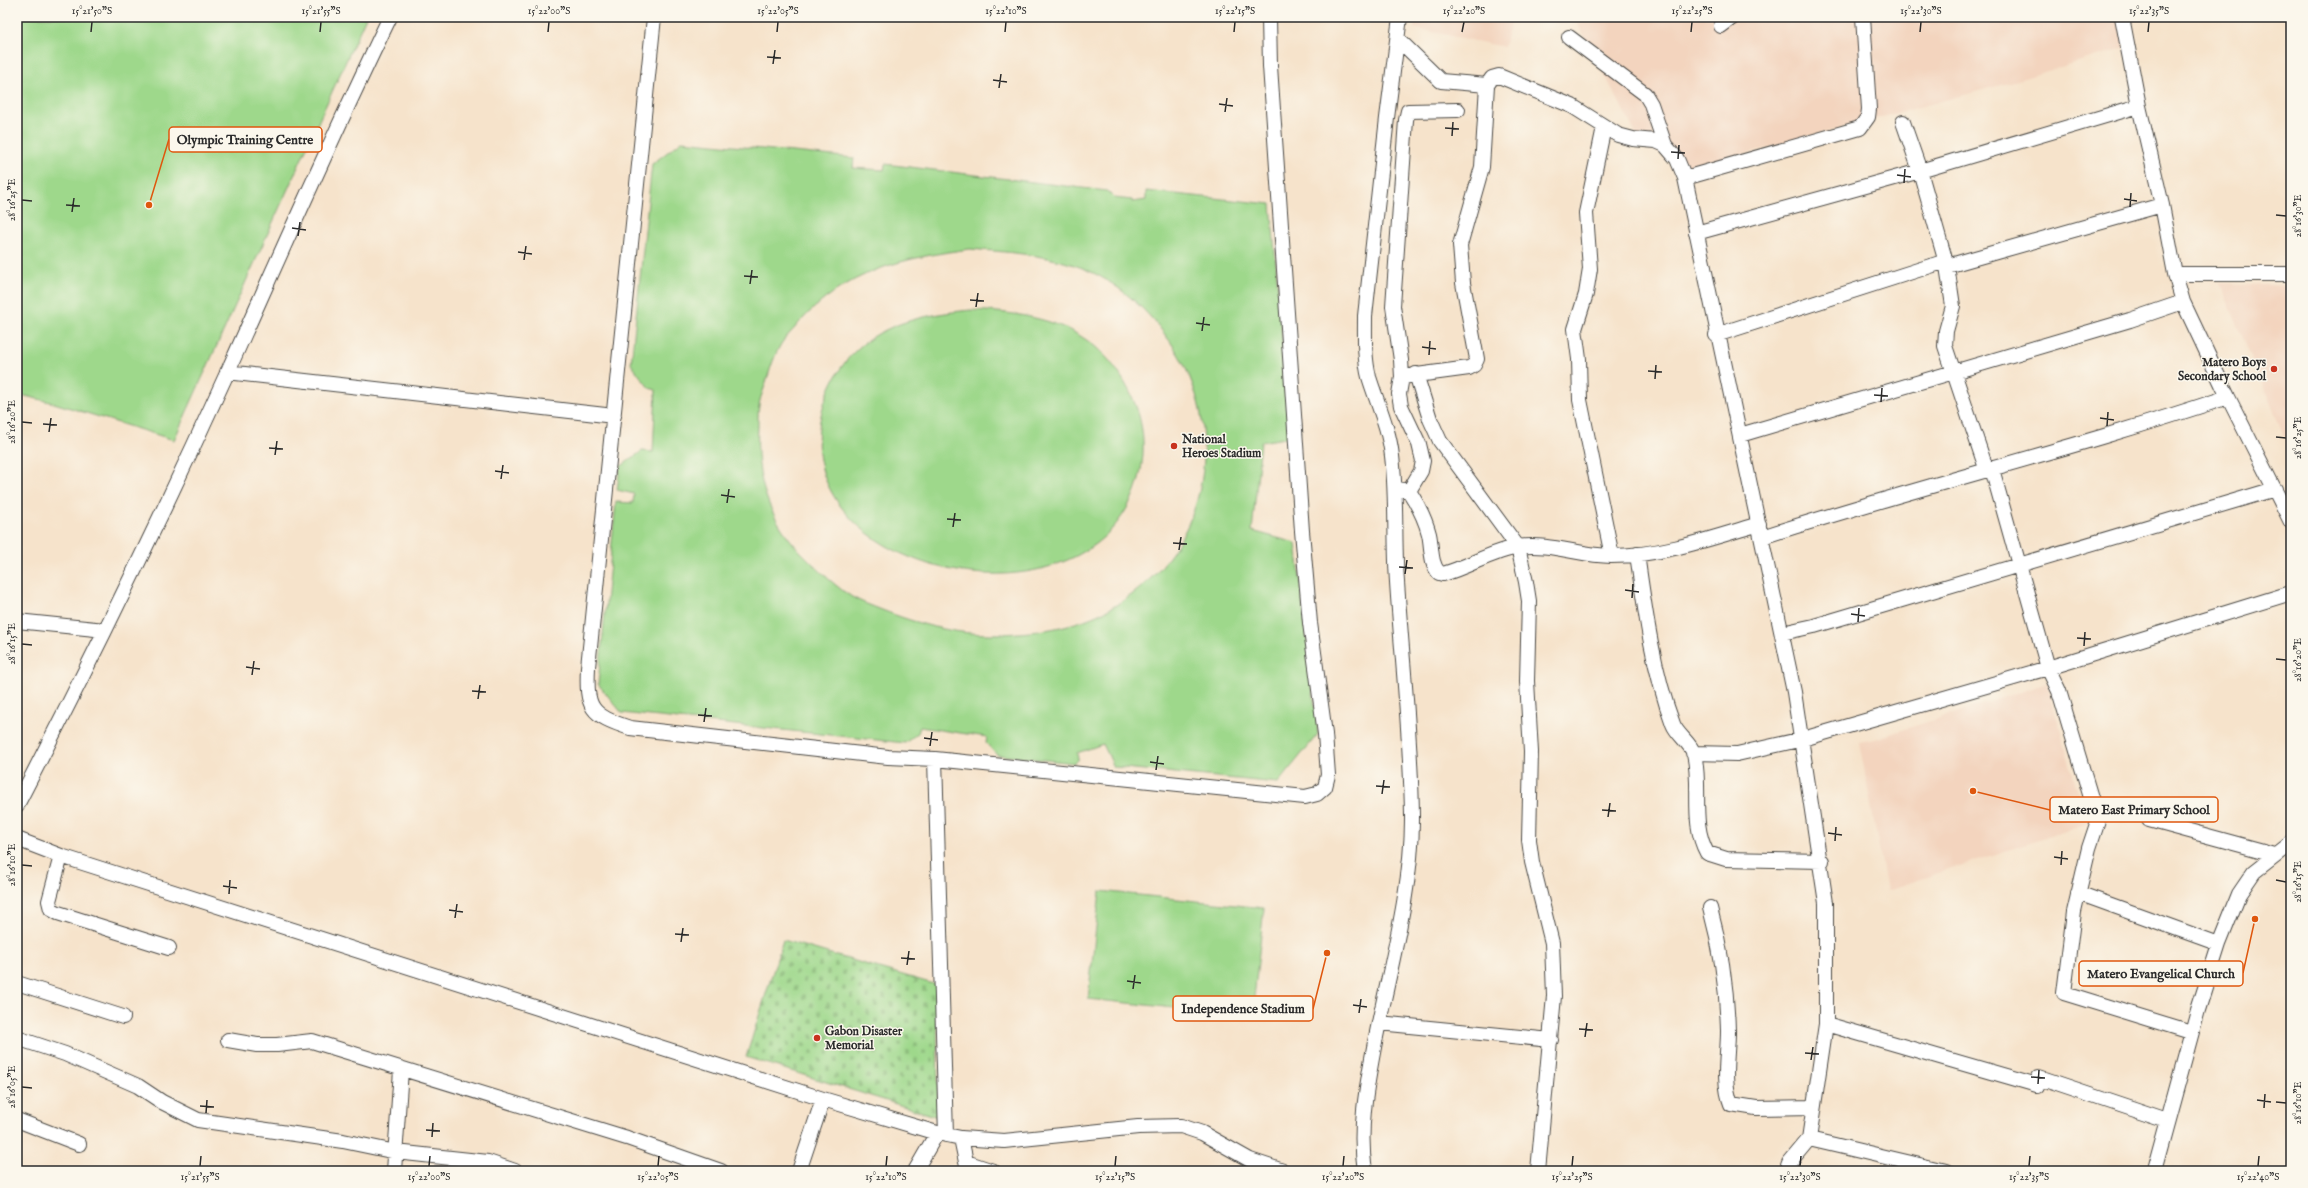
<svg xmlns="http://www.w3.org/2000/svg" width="2308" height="1188" font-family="'IM FELL English',serif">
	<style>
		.built { fill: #f3d4be }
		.cemetery { fill: url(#cemetery-stones); stroke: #64825b }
		.garden { fill: #9ed88b; stroke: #64825b; fill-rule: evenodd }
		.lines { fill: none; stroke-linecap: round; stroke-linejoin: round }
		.minor-casing { stroke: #494743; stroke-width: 16 }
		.minor { stroke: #fff; stroke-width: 14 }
		.ticks { fill: none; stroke: #2b2b2b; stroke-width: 1.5 }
		.poi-dot { fill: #c8321e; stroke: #fbf7ec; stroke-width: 1.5 }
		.labels { text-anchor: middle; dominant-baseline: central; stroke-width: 3; stroke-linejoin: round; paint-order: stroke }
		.poi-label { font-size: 12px; font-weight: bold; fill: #2b2b2b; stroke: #fbf7ec; text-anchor: start }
		.leader { fill: none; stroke: #df570e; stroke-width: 1.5 }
		.callout-dot { fill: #df570e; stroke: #fbf7ec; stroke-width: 1.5 }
		.callout { fill: #fbf7ec; stroke: #df570e; stroke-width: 1.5 }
		.callout-label { font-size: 13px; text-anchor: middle; font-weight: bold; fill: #2b2b2b }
		.neatline { fill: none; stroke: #2b2b2b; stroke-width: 1.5 }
		.ticks-label { font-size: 10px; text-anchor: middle; fill: #2b2b2b }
	</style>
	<defs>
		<pattern id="cemetery-stones" width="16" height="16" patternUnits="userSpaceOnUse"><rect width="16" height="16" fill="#9ed88b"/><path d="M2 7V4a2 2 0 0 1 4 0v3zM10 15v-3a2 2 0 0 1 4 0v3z" fill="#88ba78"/></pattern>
	</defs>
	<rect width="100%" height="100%" fill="#fbf7ec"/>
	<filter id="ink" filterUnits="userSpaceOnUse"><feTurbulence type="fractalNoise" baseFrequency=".025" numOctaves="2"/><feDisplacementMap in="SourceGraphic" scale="8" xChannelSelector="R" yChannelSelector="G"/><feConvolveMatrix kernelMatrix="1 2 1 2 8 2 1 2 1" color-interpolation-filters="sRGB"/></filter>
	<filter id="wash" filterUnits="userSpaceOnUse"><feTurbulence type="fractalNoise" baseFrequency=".012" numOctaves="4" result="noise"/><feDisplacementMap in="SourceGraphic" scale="16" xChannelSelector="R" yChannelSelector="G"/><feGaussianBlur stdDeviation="0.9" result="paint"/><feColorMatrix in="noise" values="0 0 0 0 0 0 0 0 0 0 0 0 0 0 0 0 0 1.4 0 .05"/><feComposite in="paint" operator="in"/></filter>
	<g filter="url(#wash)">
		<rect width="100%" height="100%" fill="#f6e3cb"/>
		<path class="built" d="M1415,17H1512L1504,47L1414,28Z
			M1535,17H1569L1566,25Z
			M1574,17H2121L2127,47L2001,85L1681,171L1636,134Z
			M2220,283L2291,286V452Z
			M2047,683L2087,824L1887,890L1859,742L1875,739Z"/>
		<path class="cemetery" d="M783,940L937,985L938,1117L746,1057Z"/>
		<path class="garden" d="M17,17H366L174,440L54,403L17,394Z
			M682,141L854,158L853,168L884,170L885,164L1107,191L1114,198L1132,200V202L1146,200V191L1271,204L1290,437L1261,442L1252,531L1296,543L1318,734L1278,783L1114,767L1103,744L1077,753L1078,759L1074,763L997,755L986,743L987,737L920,727L918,733L905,743L622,713L598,684L616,502L633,503L634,494L617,490L620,467L642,451L653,452L656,390L649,388L631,364L652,164ZM970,249C1005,252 1041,254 1074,265C1110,277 1141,303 1163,332C1233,420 1212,550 1113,607C1076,628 1033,634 991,634C953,634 918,624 882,610C872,606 861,602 852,597C835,586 821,572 807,558C768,521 755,479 758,426C758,415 758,404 762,394C768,378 772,359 781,344C785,337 793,331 798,324C846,271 901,258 970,249Z
			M971,310C1044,314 1101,327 1133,399C1145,426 1146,455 1138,482C1089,648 761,572 827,395C852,330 908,316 971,310Z
			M1100,891L1264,908L1252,1016L1088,999Z"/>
	</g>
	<g filter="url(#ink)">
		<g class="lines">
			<defs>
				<path id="minor" d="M654,17L588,667C586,708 590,715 630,728L888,757L935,759L1305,797L1317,794L1325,787L1328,775L1325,734L1310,623L1302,531L1270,66L1269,17
					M2122,17L2139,106L2162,205L2175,274L2183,302L2228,397L2291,522
					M1721,26L1733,17
					M1569,37L1645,94L1651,104L1665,145
					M1398,39L1441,81L1487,85
					M1903,122L1920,171L1947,266L1953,306L1946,331L1945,346L1987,471
					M1604,127L1586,213L1590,269L1586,294L1575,329L1579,359L1580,400L1612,556
					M1685,178L1860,128L1868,117L1869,109L1863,17
					M1696,233L1920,171L2139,106
					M1947,266L2162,205
					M2175,274H2291
					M1716,335L1946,261
					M227,372L614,416
					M1416,374L1430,419L1440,441L1518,547L1526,582L1529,601L1527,681L1531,752L1529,840L1532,862L1552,943L1554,996L1538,1171
					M1402,377L1469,368L1474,365L1477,359L1463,283L1460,245L1482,167L1487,85L1492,78L1499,76L1572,106L1618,135L1633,139L1656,141L1665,145L1677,159L1685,178L1794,692L1826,903V1024L1809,1139L1789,1163L1786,1171
					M1740,435L2130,320L2183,302
					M1992,469L2048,668L2059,691L2098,821L2089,848L2074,912L2064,993L2191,1032
					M1399,489L1409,491C1418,505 1425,518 1429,534C1432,547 1430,563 1439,573L1443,574C1469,567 1492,551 1518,547C1549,542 1580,556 1611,556C1661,556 1712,538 1759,524
					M1409,491L1421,471L1423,461L1419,444L1401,406L1399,394L1402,377L1401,360L1393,306L1406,120L1408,111L1458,110
					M1762,537C1916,487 2074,449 2228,397
					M1637,554C1645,611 1653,670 1673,724C1677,735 1691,743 1694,754C1702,787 1690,822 1707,853L1726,859L1822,861
					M17,621L105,630
					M1782,633L1814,626L2275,489
					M1693,753L1737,754L1803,739L2048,668L2291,593
					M935,759L946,1135
					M17,805C91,662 161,518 228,371C281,253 333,134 390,17
					M2149,820L2274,854
					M17,839L61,856L823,1099L937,1133L961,1138L1004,1141L1138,1127L1181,1126L1202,1133L1250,1160L1283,1171
					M61,856L49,901L51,909L58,913L169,948
					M2078,893L2219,944
					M1710,908C1721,948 1727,989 1728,1031C1728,1055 1722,1081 1731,1104L1756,1108L1813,1107
					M17,983L123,1017
					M1379,1023L1551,1040
					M1826,1024L2037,1085
					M17,1038L65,1054L138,1086L162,1102L198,1120L343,1141L396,1152L488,1162L515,1171
					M228,1040L257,1045H277L312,1041L627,1138L721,1171
					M2039,1077L2167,1120
					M17,1120L79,1144
					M961,1138L966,1162L993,1171
					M1809,1139L1945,1171
					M394,1171L401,1070
					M799,1171L823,1099
					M915,1171L937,1133
					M1365,1171C1358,1128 1367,1085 1375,1042C1389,971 1413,887 1412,815C1411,737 1402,659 1397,582C1394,540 1397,498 1392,456C1389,428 1377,403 1369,377C1364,357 1365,337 1365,316L1387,118L1400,17
					M2154,1171L2198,1010L2219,944L2239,894L2254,872L2291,843"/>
			</defs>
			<use href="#minor" class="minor-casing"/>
			<use href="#minor" class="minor"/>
		</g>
	</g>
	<path class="ticks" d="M91,32L92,22M320,32L321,22M548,32L549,22M777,32L778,22M1005,32L1006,22M1234,32L1235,22M1462,32L1464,22M1691,32L1692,22M1920,32L1921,22M2148,32L2149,22M767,57L781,58M773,64L775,50M993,80L1007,82M999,88L1001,74M1219,104L1233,106M1225,112L1227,98M1445,128L1459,129M1452,136L1453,122M1671,152L1685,153M1678,159L1679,145M1897,175L1911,177M1904,183L1905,169M2124,199L2137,201M22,200L32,201M66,205L80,206M2130,207L2131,193M72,212L74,198M2276,215L2286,216M292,228L306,230M298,236L300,222M518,252L532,254M524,260L526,246M744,276L758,277M750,284L752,270M970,300L984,301M976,307L978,293M1196,323L1210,325M1202,331L1204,317M1422,347L1436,349M1429,355L1430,341M1648,371L1662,372M1655,379L1656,365M1874,395L1888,396M1881,402L1882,388M2100,418L2114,420M22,422L32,423M43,424L57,425M2107,426L2108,412M49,432L51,418M2276,437L2286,438M269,448L283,449M275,455L277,441M495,471L509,473M501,479L503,465M721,495L735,497M727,503L729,489M947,519L961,520M953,527L955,513M1173,543L1187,544M1179,550L1181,537M1399,567L1413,568M1405,574L1407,560M1625,590L1639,592M1632,598L1633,584M1851,614L1865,616M1858,622L1859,608M2077,638L2091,639M22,644L32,645M2084,646L2085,632M2276,659L2286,660M246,667L260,669M252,675L254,661M472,691L486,692M478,699L480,685M698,715L712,716M704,722L706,708M924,738L938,740M930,746L932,732M1150,762L1164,764M1156,770L1158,756M1376,786L1390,787M1382,794L1384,780M1602,810L1616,811M1608,817L1610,803M1828,833L1842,835M1835,841L1836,827M2054,857L2068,859M22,865L32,866M2061,865L2062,851M2276,880L2286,882M223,886L237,888M229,894L230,880M449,910L463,912M455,918L457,904M675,934L689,935M681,942L683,928M901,958L915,959M907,965L909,951M1127,981L1141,983M1133,989L1135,975M1353,1005L1367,1007M1359,1013L1361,999M1579,1029L1593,1030M1585,1037L1587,1023M1805,1053L1819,1054M1811,1060L1813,1047M2031,1077L2045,1078M2038,1084L2039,1070M22,1087L32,1088M2257,1100L2271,1102M2276,1102L2286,1103M200,1106L214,1107M2264,1108L2265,1094M206,1113L207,1100M426,1130L440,1131M432,1137L433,1123M200,1166L201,1156M429,1166L430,1156M658,1166L659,1156M886,1166L887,1156M1115,1166L1116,1156M1343,1166L1344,1156M1572,1166L1573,1156M1800,1166L1801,1156M2029,1166L2030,1156M2258,1166L2259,1156"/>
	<g class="poi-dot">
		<circle cx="2274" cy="369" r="4"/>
		<circle cx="1174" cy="446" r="4"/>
		<circle cx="817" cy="1038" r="4"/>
	</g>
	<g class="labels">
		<g class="poi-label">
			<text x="2266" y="362" text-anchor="end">Matero Boys<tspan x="2266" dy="14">Secondary School</tspan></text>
			<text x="1182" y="439">National<tspan x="1182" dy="14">Heroes Stadium</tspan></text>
			<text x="825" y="1031">Gabon Disaster<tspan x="825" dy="14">Memorial</tspan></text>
		</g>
	</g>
	<path class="leader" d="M149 205L169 139M1973 791L2050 810M2255 919L2243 973M1327 953L1313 1009"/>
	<g class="callout-dot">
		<circle cx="149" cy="205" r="4"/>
		<circle cx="1973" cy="791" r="4"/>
		<circle cx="2255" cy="919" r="4"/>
		<circle cx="1327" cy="953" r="4"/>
	</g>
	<g class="callout">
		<rect x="169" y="127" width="153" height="25" rx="4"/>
		<rect x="2050" y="797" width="168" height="25" rx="4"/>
		<rect x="2079" y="961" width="164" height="25" rx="4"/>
		<rect x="1173" y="996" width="140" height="25" rx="4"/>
	</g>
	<g class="callout-label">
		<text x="245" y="144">Olympic Training Centre</text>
		<text x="2134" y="814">Matero East Primary School</text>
		<text x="2161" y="978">Matero Evangelical Church</text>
		<text x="1243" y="1013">Independence Stadium</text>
	</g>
	<rect width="2308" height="1188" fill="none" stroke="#fbf7ec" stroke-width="44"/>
	<rect x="22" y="22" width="2264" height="1144" class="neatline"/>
	<g class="ticks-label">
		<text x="92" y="14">15°21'50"S</text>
		<text x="321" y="14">15°21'55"S</text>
		<text x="549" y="14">15°22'00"S</text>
		<text x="778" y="14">15°22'05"S</text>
		<text x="1006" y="14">15°22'10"S</text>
		<text x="1235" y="14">15°22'15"S</text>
		<text x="1464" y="14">15°22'20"S</text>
		<text x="1692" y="14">15°22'25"S</text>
		<text x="1921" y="14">15°22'30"S</text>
		<text x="2149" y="14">15°22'35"S</text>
		<text transform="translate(11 200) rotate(-90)" y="4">28°16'25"E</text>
		<text transform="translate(2297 216) rotate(-90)" y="4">28°16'30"E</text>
		<text transform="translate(11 422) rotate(-90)" y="4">28°16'20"E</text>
		<text transform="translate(2297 438) rotate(-90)" y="4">28°16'25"E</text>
		<text transform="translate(11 644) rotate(-90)" y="4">28°16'15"E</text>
		<text transform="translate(2297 660) rotate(-90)" y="4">28°16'20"E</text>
		<text transform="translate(11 865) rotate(-90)" y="4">28°16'10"E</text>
		<text transform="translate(2297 882) rotate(-90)" y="4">28°16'15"E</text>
		<text transform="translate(11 1087) rotate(-90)" y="4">28°16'05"E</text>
		<text transform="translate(2297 1103) rotate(-90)" y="4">28°16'10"E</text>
		<text x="200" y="1180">15°21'55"S</text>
		<text x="429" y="1180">15°22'00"S</text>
		<text x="658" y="1180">15°22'05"S</text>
		<text x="886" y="1180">15°22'10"S</text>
		<text x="1115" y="1180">15°22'15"S</text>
		<text x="1343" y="1180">15°22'20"S</text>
		<text x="1572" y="1180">15°22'25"S</text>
		<text x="1800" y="1180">15°22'30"S</text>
		<text x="2029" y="1180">15°22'35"S</text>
		<text x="2258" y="1180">15°22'40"S</text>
	</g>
</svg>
